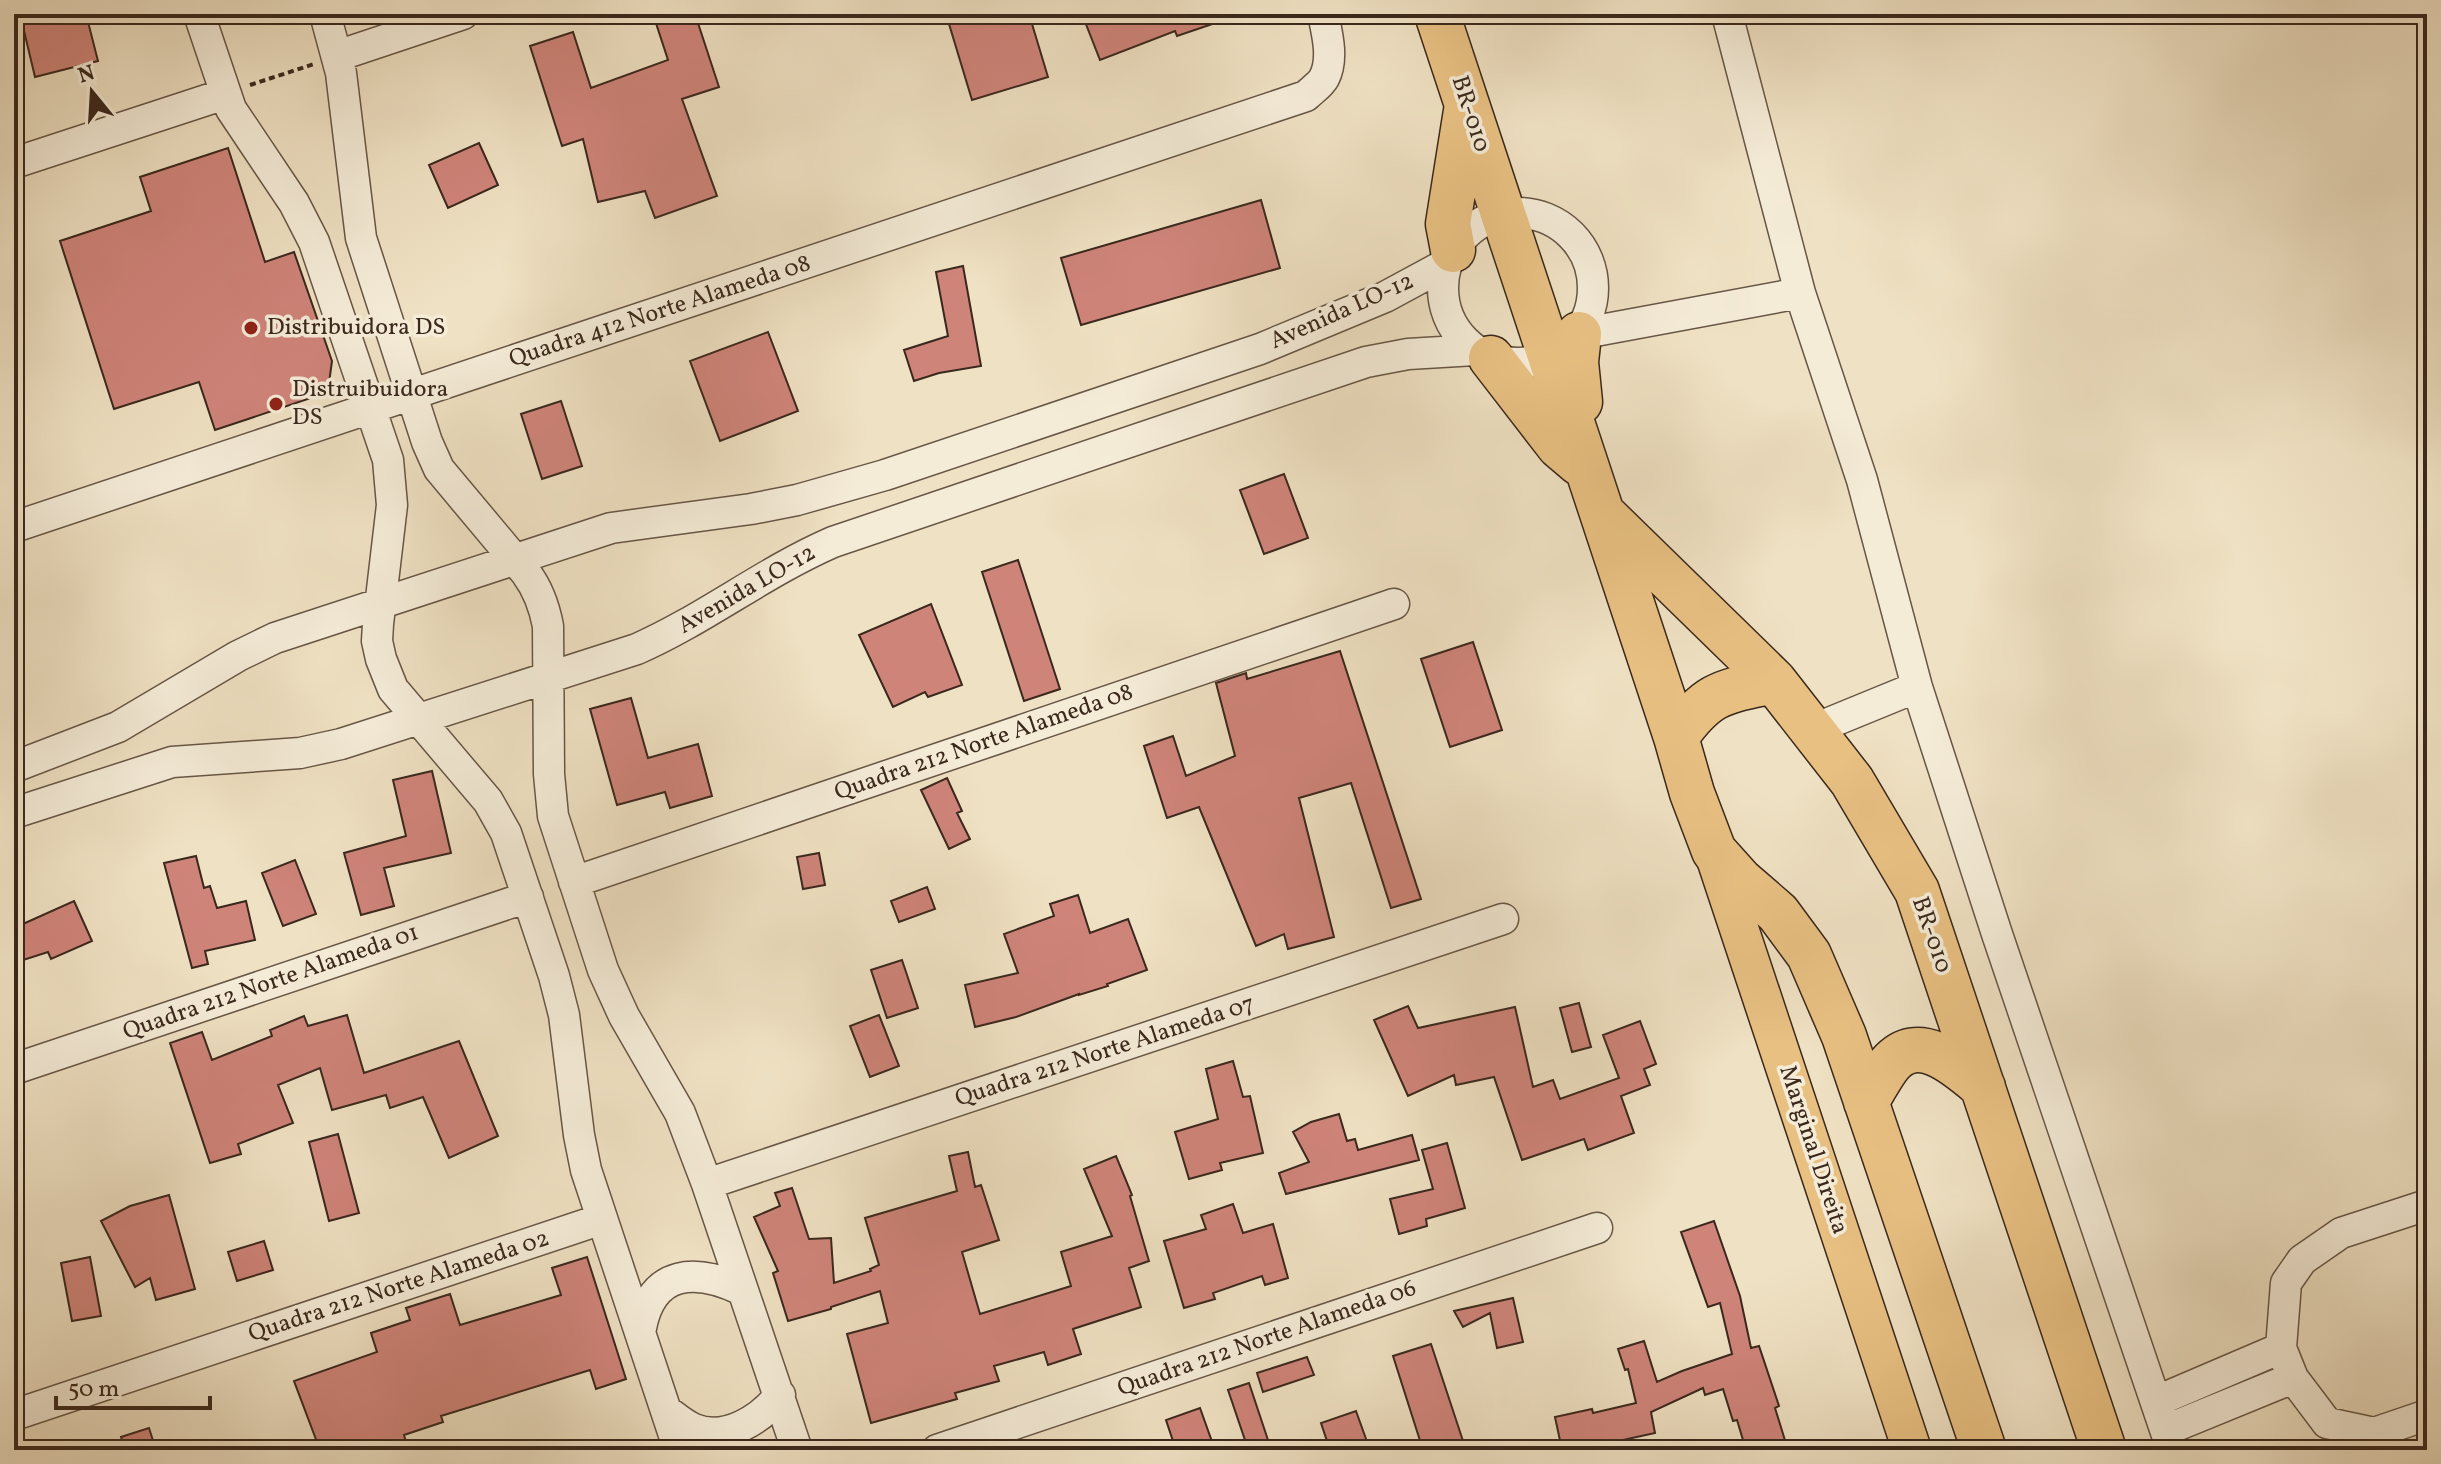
<svg xmlns="http://www.w3.org/2000/svg" width="2441" height="1464" font-family="Vollkorn,serif">
	<style>
		.building { fill: #cf847a; stroke: #3a281c; stroke-width: 2 }
		.lines { fill: none; stroke-linecap: round; stroke-linejoin: round }
		.minor-casing { stroke: #675646; stroke-width: 33 }
		.major-casing { stroke: #3a281c; stroke-width: 41 }
		.highway-casing { stroke: #3a281c; stroke-width: 47 }
		.path { stroke: #3a281c; stroke-width: 4; stroke-dasharray: 6 4; stroke-linecap: butt }
		.minor { stroke: #f5ecd8; stroke-width: 30 }
		.major { stroke: #e8c082; stroke-width: 38 }
		.highway { stroke: #e8c082; stroke-width: 44 }
		.poi-dot { fill: #8f2418; stroke: #f5ecd8; stroke-width: 3 }
		.labels { text-anchor: middle; dominant-baseline: central; stroke-width: 7; stroke-linejoin: round; paint-order: stroke }
		.street-label { font-size: 24px; fill: #3a281c; stroke: #f5ecd8 }
		.poi-label { font-size: 24px; fill: #3a281c; stroke: #f5ecd8; text-anchor: start }
	</style>
	<rect width="100%" height="100%" fill="#efe1c3"/>
	<filter id="stains"><feTurbulence type="fractalNoise" baseFrequency=".0025" numOctaves="4"/><feColorMatrix values="0 0 0 0 .2 0 0 0 0 .09 0 0 0 0 .02 0 0 0 .5 -.17"/></filter>
	<radialGradient id="worn" r=".72"><stop offset=".6" stop-color="#630" stop-opacity="0"/><stop offset="1" stop-color="#630" stop-opacity=".3"/></radialGradient>
	<path class="building" d="M20,14H86L98,61L35,77Z
		M653,14H695L719,87L682,99L717,196L655,218L645,191L598,202L583,139L562,146L530,46L573,32L591,88L668,60Z
		M946,14H1029L1048,77L972,100Z
		M1082,14H1233V17L1177,36L1175,31L1100,60Z
		M479,143L498,185L448,208L429,165Z
		M228,148L265,262L294,252L332,361L329,383L320,395L215,430L199,382L114,409L60,241L151,211L140,177Z
		M1261,200L1280,268L1081,325L1061,258Z
		M963,266L981,366L939,373L914,381L904,350L948,336L936,272Z
		M768,332L798,411L720,441L690,361Z
		M561,401L582,466L542,479L521,414Z
		M1284,474L1308,538L1264,554L1240,490Z
		M1018,560L1060,689L1024,701L982,572Z
		M931,604L962,685L928,697L925,692L893,707L859,635Z
		M1473,642L1502,730L1450,747L1421,659Z
		M1340,651L1421,899L1391,908L1351,783L1299,798L1334,937L1288,949L1284,934L1256,946L1199,807L1167,818L1144,746L1173,736L1186,776L1235,756L1216,683L1246,673L1247,679Z
		M631,698L648,758L698,744L712,796L670,808L665,792L617,805L590,709Z
		M432,771L451,853L384,868L394,906L361,915L344,853L406,836L393,780Z
		M947,778L962,811L957,813L970,839L949,849L921,790Z
		M819,853L825,885L803,889L797,857Z
		M196,856L204,888L210,886L217,908L246,901L255,940L205,951L208,964L192,968L164,863Z
		M295,860L316,914L283,926L262,873Z
		M927,887L935,909L899,922L891,901Z
		M1078,895L1090,933L1128,919L1147,970L1107,984L1108,986L1079,995V994L1016,1017L975,1027L965,985L1018,973L1004,934L1054,916L1050,904Z
		M74,901L92,941L51,959L48,952L14,963V928Z
		M902,960L918,1008L887,1018L871,970Z
		M1579,1003L1591,1047L1572,1052L1560,1008Z
		M1408,1006L1418,1028L1515,1007L1533,1087L1553,1080L1560,1099L1619,1078L1603,1035L1640,1021L1656,1064L1644,1069L1650,1085L1621,1096L1634,1133L1588,1150L1584,1139L1522,1160L1494,1077L1456,1085L1454,1075L1408,1096L1374,1020Z
		M347,1015L364,1073L459,1041L498,1136L449,1158L423,1097L390,1108L386,1095L332,1110L320,1068L278,1085L293,1123L238,1144L241,1154L210,1163L170,1043L202,1032L212,1060L272,1036L270,1030L304,1016L308,1026Z
		M879,1015L899,1066L870,1077L850,1026Z
		M1233,1061L1243,1097L1250,1096L1263,1153L1220,1163L1222,1170L1189,1179L1175,1132L1218,1119L1206,1069Z
		M1339,1114L1347,1141L1355,1139L1358,1150L1412,1135L1419,1160L1286,1194L1279,1173L1309,1162L1293,1132L1311,1122Z
		M338,1134L359,1213L329,1221L309,1142Z
		M1447,1143L1465,1208L1426,1219L1427,1226L1399,1234L1390,1199L1433,1189L1422,1150Z
		M968,1152L975,1187L981,1185L999,1240L962,1252L980,1314L1071,1286L1061,1252L1112,1236L1084,1169L1116,1156L1132,1195L1130,1196L1149,1261L1129,1268L1141,1307L1073,1329L1081,1354L1048,1365L1044,1352L994,1366L999,1381L955,1393L957,1399L871,1423L847,1334L888,1323L880,1291L831,1307V1309L788,1321L773,1273L778,1271L754,1217L780,1206L775,1193L792,1188L809,1239L831,1238L834,1283L871,1271L870,1269L879,1265L865,1218L957,1191L949,1156Z
		M169,1195L195,1289L156,1300L150,1278L135,1287L101,1221L130,1206Z
		M1233,1204L1243,1233L1273,1224L1288,1278L1265,1285L1262,1276L1213,1293L1215,1299L1184,1308L1164,1241L1206,1229L1201,1215Z
		M1714,1221L1740,1296L1751,1348L1759,1346L1779,1406L1775,1408L1788,1450H1746L1737,1420L1733,1421L1723,1389L1705,1395L1703,1388L1651,1412L1655,1433L1600,1445L1601,1450H1562L1555,1417L1592,1409L1593,1413L1636,1403L1628,1369L1625,1370L1618,1349L1644,1341L1657,1382L1682,1371L1732,1354L1720,1303L1708,1307L1681,1232Z
		M264,1241L273,1270L237,1281L228,1252Z
		M90,1257L101,1316L72,1321L61,1263Z
		M587,1257L626,1379L596,1389L590,1370L441,1416L443,1422L404,1435L407,1445L390,1450H320L294,1381L377,1352L371,1333L410,1320L406,1308L450,1294L460,1325L561,1295L552,1268Z
		M1513,1298L1523,1342L1497,1348L1490,1313L1463,1327L1454,1311Z
		M1431,1344L1466,1450H1423L1393,1356Z
		M1307,1357L1314,1375L1263,1392L1257,1373Z
		M1249,1383L1268,1440L1247,1446L1228,1390Z
		M1200,1408L1215,1450H1176L1166,1420Z
		M1356,1411L1370,1450H1330L1321,1423Z
		M149,1428L156,1450H125L121,1437Z"/>
	<g class="lines">
		<defs>
			<path id="minor" d="M199,14L231,109L294,203L314,242L388,460L392,505L378,624L377,641L381,659L393,689L488,801L506,833L554,976L564,1015L579,1135L586,1170L679,1450
				M325,14L341,73L361,238L427,442L439,469L526,573C538,589 544,605 548,626L549,774L553,816L603,970L624,1016L680,1113L707,1184L797,1450
				M1727,14L1800,293L1862,480L1917,687L1997,934L2172,1450
				M337,56L463,14
				M14,163L225,94
				M1443 288a75 75 0 1 1 150 0a75 75 0 1 1-150 0Z
				M1579,334L1800,293
				M14,527L1306,96C1311,91 1321,84 1324,78C1334,59 1327,33 1323,14
				M1812,730L1917,687
				M14,767L118,727L238,656L275,638L611,528L751,509L797,500L885,475L1260,349L1385,297L1446,264
				M14,813L172,762L300,753L341,744L637,649C705,619 764,572 833,542L1366,362L1408,354L1475,350
				M574,882L1394,604
				M14,1069L528,897
				M707,1184L1503,919
				M2427,1205L2341,1233L2302,1260L2286,1283L2281,1348L2293,1378L2327,1423L2374,1433L2427,1415
				M641,1328C652,1269 696,1268 742,1290
				M2157,1401L2281,1348
				M667,1411C675,1417 684,1425 694,1429C726,1442 761,1419 780,1395
				M14,1415L602,1219
				M2166,1430L2293,1378
				M937,1450L1597,1228"/>
			<path id="major" d="M1714,853L1912,1450"/>
			<path id="highway" d="M1437,14L1676,737L1692,793L1714,851L1740,880L1778,913L1809,955L1844,1036L1984,1450
				M1453,250L1448,224L1466,111
				M1579,334L1576,362L1580,402
				M1491,358L1559,446L1579,463
				M1607,518L1774,681L1852,781L1917,891L2104,1450
				M1676,737C1708,692 1722,692 1774,681
				M1866,1102C1874,1090 1881,1075 1890,1064C1919,1030 1958,1066 1983,1087"/>
		</defs>
		<use href="#minor" class="minor-casing"/>
		<use href="#major" class="major-casing"/>
		<use href="#highway" class="highway-casing"/>
		<path class="path" d="M250,85L314,64"/>
		<use href="#minor" class="minor"/>
		<use href="#major" class="major"/>
		<use href="#highway" class="highway"/>
	</g>
	<g class="poi-dot">
		<circle cx="251" cy="328" r="8"/>
		<circle cx="276" cy="404" r="8"/>
	</g>
	<g class="labels">
		<g class="street-label">
			<text transform="translate(1470 114) rotate(72)">BR-010</text>
			<text transform="translate(660 312) rotate(-18)">Quadra 412 Norte Alameda 08</text>
			<text transform="translate(1342 312) rotate(-24)">Avenida LO-12</text>
			<text transform="translate(747 590) rotate(-30)">Avenida LO-12</text>
			<text transform="translate(984 743) rotate(-19)">Quadra 212 Norte Alameda 08</text>
			<text transform="translate(1931 935) rotate(71)">BR-010</text>
			<text transform="translate(271 983) rotate(-19)">Quadra 212 Norte Alameda 01</text>
			<text transform="translate(1105 1052) rotate(-18)">Quadra 212 Norte Alameda 07</text>
			<text transform="translate(1813 1150) rotate(72)">Marginal Direita</text>
			<text transform="translate(399 1287) rotate(-18)">Quadra 212 Norte Alameda 02</text>
			<text transform="translate(1267 1339) rotate(-19)">Quadra 212 Norte Alameda 06</text>
		</g>
		<g class="poi-label">
			<text x="267" y="328">Distribuidora DS</text>
			<text x="292" y="390">Distruibuidora<tspan x="292" dy="28">DS</tspan></text>
		</g>
	</g>
	<rect width="2441" height="1464" fill="none" stroke="#efe1c3" stroke-width="48"/>
	<rect x="16" y="16" width="2409" height="1432" fill="none" stroke="#3a281c" stroke-width="4"/>
	<rect x="24" y="24" width="2393" height="1416" fill="none" stroke="#3a281c" stroke-width="2"/>
	<g transform="translate(92 92) rotate(342)" stroke="#f5ecd8" stroke-width="6" paint-order="stroke">
	<path d="M0-6L14 30L0 20L-14 30Z" fill="#3a281c"/>
	<text y="-12" font-size="22" font-weight="bold" text-anchor="middle" fill="#3a281c">N</text>
	</g>
	<path d="M56 1396v12h154v-12" fill="none" stroke="#3a281c" stroke-width="4"/>
	<text x="68" y="1396" font-size="24" fill="#3a281c" stroke="#f5ecd8" stroke-width="6" paint-order="stroke">50 m</text>
	<rect width="100%" height="100%" filter="url(#stains)"/>
	<rect width="100%" height="100%" fill="url(#worn)"/>
</svg>
